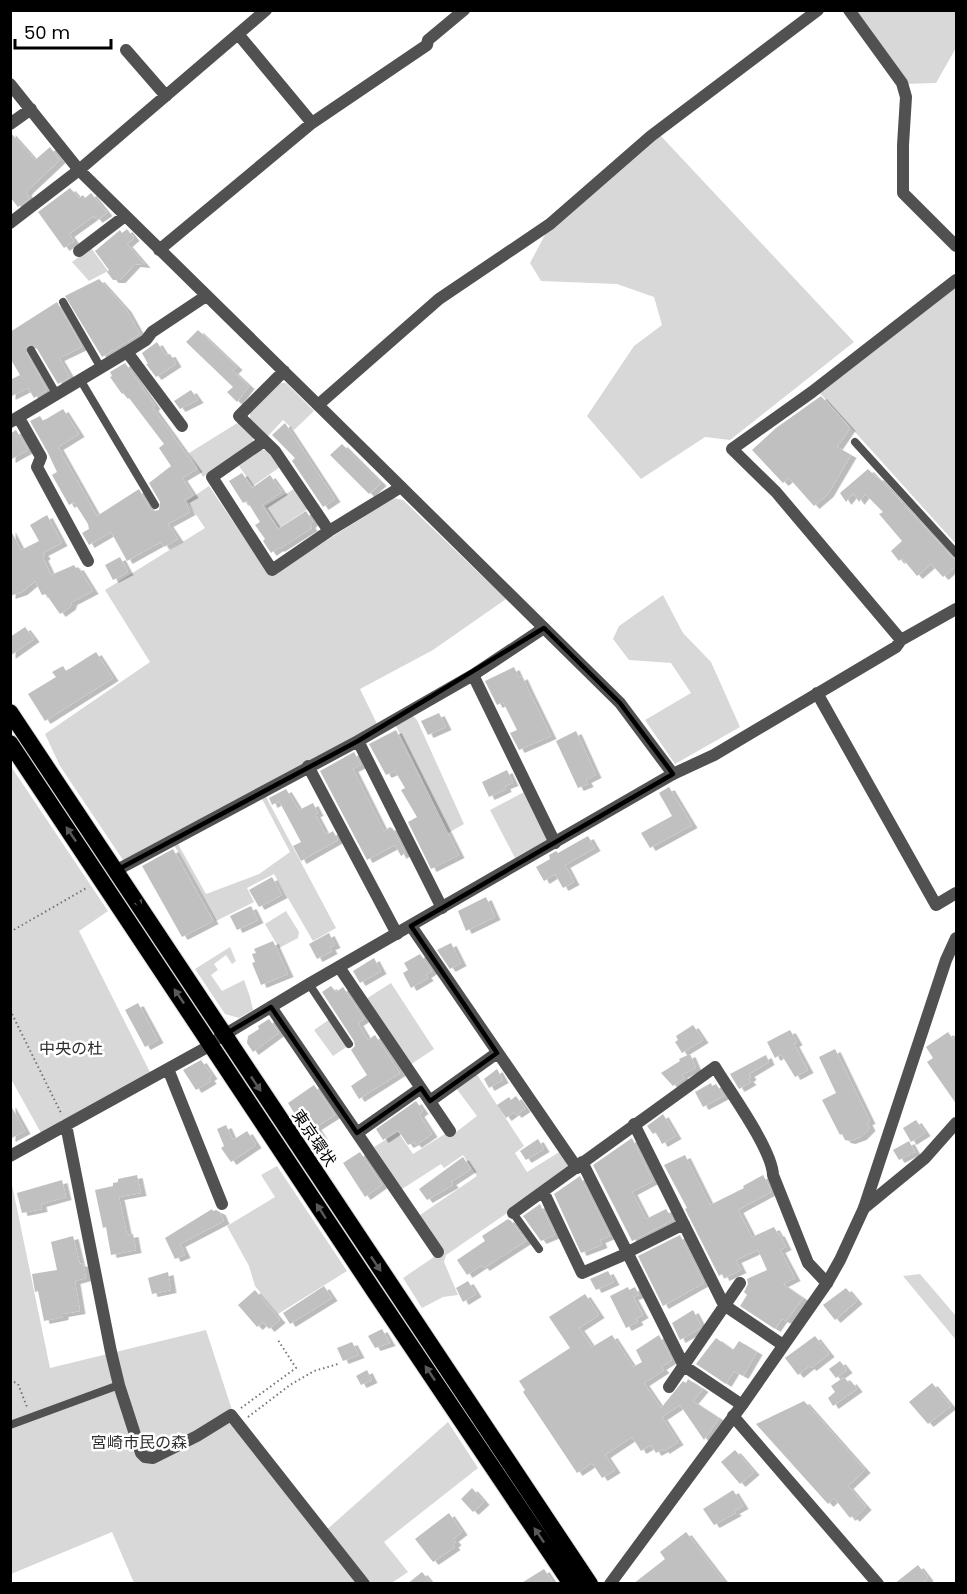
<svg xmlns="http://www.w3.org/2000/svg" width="967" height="1594" font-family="Poppins,'Noto Sans JP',sans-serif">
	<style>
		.green { fill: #d8d8d8; fill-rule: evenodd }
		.building { fill: #c0c0c0; filter: url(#shadow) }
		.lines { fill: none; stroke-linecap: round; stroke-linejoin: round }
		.trunk-casing { stroke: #dbdbdb; stroke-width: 18 }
		.path { stroke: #737373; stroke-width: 2; stroke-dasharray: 1.5 3; stroke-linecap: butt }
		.service { stroke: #515151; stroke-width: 8 }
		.minor { stroke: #515151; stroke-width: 12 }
		.tertiary { stroke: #515151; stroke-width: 12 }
		.trunk { stroke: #000; stroke-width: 16 }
		.oneway { fill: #595959 }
		.marked { fill: none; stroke: #000; stroke-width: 4.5; stroke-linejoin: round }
		.labels { text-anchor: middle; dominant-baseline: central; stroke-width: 5; stroke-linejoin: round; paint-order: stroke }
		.park-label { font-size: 16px; fill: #2f2f2f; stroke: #fff }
		.street-label { font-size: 16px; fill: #000; stroke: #fff }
	</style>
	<defs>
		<filter id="shadow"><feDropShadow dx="5.5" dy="3" stdDeviation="0" flood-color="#0004"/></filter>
	</defs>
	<rect width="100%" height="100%" fill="#fff"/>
	<path class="green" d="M853,11H956V48L936,83L905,84Z
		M659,134L854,342L730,440L705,437L641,479L587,416L634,346L662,325L654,297L617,284L541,281L530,263L547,231Z
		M91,248L108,271L89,281L72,262Z
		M956,286V544L818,391Z
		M280,383H286L314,411L294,430L283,420L268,436L250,419V413Z
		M239,422L253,436V443L203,477L189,453Z
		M261,450H267L280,467L253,486L239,466Z
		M209,486L270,576L394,498L403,500L506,599L433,650L360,689L378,726L125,863L60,766L45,734L150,662L105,590L205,528L187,501Z
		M294,489L308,509L279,528L265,506Z
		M663,595L683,633L711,662L740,727L675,764L645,720L691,693L671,663L629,660L613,639L619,626Z
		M412,715L417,720L464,824L448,833L395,724Z
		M10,765L108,911L79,931L150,1072L41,1133L11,1079Z
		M526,791L548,839L515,858L490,810Z
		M264,793L336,928L313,941L274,874L247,888L254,902L216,921L173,843ZM261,797L290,852L259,874L206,894L178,844Z
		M286,911L299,932L298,938L279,948L265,924Z
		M230,947L236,961L232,964L226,955L214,964L218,970L211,975L222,991L244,980L250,997L253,1010L239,1018L225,1014L195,969Z
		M391,983L434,1049L410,1065L366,999Z
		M330,1019L348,1046L333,1056L314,1030Z
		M476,1073L524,1146L515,1153L527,1172L561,1151L569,1162L568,1171L446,1255L444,1262L458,1295L443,1297L422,1308L403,1278L437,1255L445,1252L420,1215L477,1176L463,1155L444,1168L441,1164L402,1189L374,1147L398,1132L413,1154L448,1132L451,1136L477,1116L456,1088Z
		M277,1166L347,1271L278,1314L255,1286L249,1266L227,1226L275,1197L261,1175Z
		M10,1175L50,1368L206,1330L232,1410L323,1533L448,1422L478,1468L384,1542L408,1572L390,1584L134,1583L112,1532L11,1574Z
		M920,1274L956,1316V1340L903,1276Z"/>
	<path class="building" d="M10,132L35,160L50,147L60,160L28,190L26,193L30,198L18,207L10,197Z
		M70,188L79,198L83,195L85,198L91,193L107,213L97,220L94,216L69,234L74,241L64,248L38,212Z
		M127,229L134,238L127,244L145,265L135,264L120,280H113L107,272L109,270L95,251L120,230L122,233Z
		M99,279L126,309L140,334L102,357L65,296Z
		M57,302L82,347L59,358L70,377L58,384L36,347L29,345L26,348V352L47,390L34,398L28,388L10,397V380L20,375L10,358V332Z
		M198,330L237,367L233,371L249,386L237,402L227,392L233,387L186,342Z
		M157,342L165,355L170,354L176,364L156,377L146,364H148L142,353Z
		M125,363L155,406L153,408L197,469L182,478L193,495L184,500L190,512L168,524L178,539L164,547L161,542L127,561L111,532L89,545L82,533L89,529L88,524L74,502L69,505L52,475L57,472L48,453L30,421L40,416L43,421L63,409L79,434L58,447L97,516L139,489L150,509L154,511L159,510L160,502L149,483L171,466L159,448L164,444L129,398L128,399L123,393L122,394L110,377L112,376L110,372Z
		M191,390L198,400L180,409L174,401Z
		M821,396L850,428L837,447L851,455L828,494L814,506L789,478L783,483L752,450L776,428Z
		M285,423L335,499L323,507L292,461L295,458L272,435Z
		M16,430L28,450L10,460V434Z
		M342,444L381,483L369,494L330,455Z
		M868,469L877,478L878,477L957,562V565L943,577L931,564L917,576L902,558L899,561L891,551L902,541L879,514L883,512L865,494L859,502L853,493L846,502L840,493Z
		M242,473L252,488L270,475L282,492L262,505L278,529L306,511L313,522L310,525L312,528L279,549L278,548L271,553L263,541L265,539L255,525L260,522L247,501L243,503L229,481Z
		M47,515L62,543L43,553L45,556L43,558L51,575L74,565L76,568L78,567L93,591L72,602L70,607L60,614L46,594L42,595L35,581L22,592L10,596V529L21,550L39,541L30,525Z
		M120,557L128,572L113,580L105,565Z
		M25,627L34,639L10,656V637Z
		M96,652L113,678L45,721L28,694L56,677L52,672L63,666L66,671Z
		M514,667L519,678L522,676L528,689L551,736L519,750L510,733L517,730L503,702L497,705L485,681Z
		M439,713L446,727L428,735L421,721Z
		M396,730L459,855L431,869L408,822L417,817L401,790L405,788L395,771L386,775L369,744Z
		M576,731L596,775L586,780L588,784L578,788L556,741Z
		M354,752L361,765L353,769L384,831L390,827L393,829L405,853L401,856L395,845L367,860L320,771Z
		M507,770L513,783L505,786L506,789L489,797L482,782Z
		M669,787L692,825L650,848L641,833L672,816L659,793Z
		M286,789L299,810L313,803L318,813L315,814L325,833L326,832L328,834L333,831L338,840L301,861L293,846L301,842L279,801L272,805L269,798Z
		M588,836L595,848L565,865L574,882L563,888L555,874L544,881L536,867L550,859L549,855L556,851L558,853Z
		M173,849L213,921L182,937L142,866Z
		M272,877L282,895L259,907L249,890Z
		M486,897L495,917L466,931L458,911Z
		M251,906L258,920L237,930L230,916Z
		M329,933L335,945L330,947L332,951L317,959L309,944Z
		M273,941L288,974L261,985L252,963L255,962L252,954L256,953L254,949Z
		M451,943L461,963L450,969L437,950Z
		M420,954L432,971L426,975L428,978L411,988L403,973L408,970L404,963Z
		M374,958L381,971L360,983L353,971Z
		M331,986L336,992L343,987L364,1019L358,1023L368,1040L375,1035L400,1073L359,1099L351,1086L367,1075L351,1050L355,1046L354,1041L322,992Z
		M138,1003L158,1040L145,1047L125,1010Z
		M269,1019L279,1033L253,1052L247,1043L248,1036L259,1029L258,1026Z
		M693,1025L703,1040L682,1053L675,1042L678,1040L676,1036Z
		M790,1030L797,1042L794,1044L808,1070L795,1077L781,1054L775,1058L767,1042Z
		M948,1032L957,1044V1105L927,1062L933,1058L926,1047Z
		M835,1049L870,1121L867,1122L870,1128L861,1137L850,1141L845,1140L842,1134L840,1135L822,1100L836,1093L819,1057Z
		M690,1054L696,1068L682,1075L685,1078L673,1086L661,1073L680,1061L679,1059Z
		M766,1055L769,1062L749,1074L751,1077L748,1079L751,1082L739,1089L730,1074Z
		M201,1060L212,1076L209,1078L211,1081L196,1090L183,1070Z
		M497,1069L503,1080L489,1088L484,1079Z
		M711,1083L712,1086L716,1084L724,1096L703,1107L695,1092Z
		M314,1085L335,1115L316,1127L322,1136L312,1142L288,1103Z
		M516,1096L525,1109L516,1115L514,1112L506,1118L497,1105L509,1097L511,1100Z
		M416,1101L423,1111L419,1114L432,1134L416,1145L414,1142L408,1145L398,1130L383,1140L376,1129Z
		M10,1104L25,1131L10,1139Z
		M663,1114L676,1136L662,1144L656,1132L653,1134L647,1126Z
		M916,1120L925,1133L911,1142L903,1128Z
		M226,1125L233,1140L247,1131L256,1145L231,1162L221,1148L224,1146L217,1129Z
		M632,1138L653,1181L632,1192L646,1219L666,1209L673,1220L632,1241L593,1165Z
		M538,1139L544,1149L526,1160L520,1151Z
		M909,1141L915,1152L899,1160L893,1150Z
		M360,1152L382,1185L365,1197L343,1163Z
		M685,1155L710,1205L744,1188L743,1186L763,1175L768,1184L771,1192L738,1210L752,1237L774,1227L778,1234L779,1233L786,1247L780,1250L795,1278L783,1284L803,1298L786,1321L782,1319L775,1329L740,1306L747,1295L744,1292L748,1284L747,1279L767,1270L758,1250L736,1260L741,1270L724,1278L722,1274L719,1276L685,1209L687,1208L664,1165Z
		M463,1157L471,1169L451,1182L453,1185L427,1200L419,1189Z
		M137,1175L141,1193L119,1197L127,1235L133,1234L136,1250L111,1255L106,1227L103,1228L95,1190L113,1186V1183L118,1182V1179Z
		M580,1176L610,1236L600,1240L602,1245L581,1253L554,1194Z
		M62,1180L66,1197L41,1204L42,1209L22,1213L17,1193Z
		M540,1204L555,1235L541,1241L523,1216Z
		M212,1209L213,1211L216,1210L220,1212L224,1221L180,1244L185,1255L175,1259L165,1238Z
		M508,1219L511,1221L526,1241L484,1268L482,1265L467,1275L457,1260L485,1241L482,1236Z
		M680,1235L704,1283L663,1306L638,1256Z
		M73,1236L80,1264L83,1263L86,1278L75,1281L80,1311L63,1314V1317L44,1321L38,1291L35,1292L32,1274L57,1270L51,1242Z
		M608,1271L614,1282L596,1290L590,1279Z
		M168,1272L171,1290L152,1294L148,1278Z
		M468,1281L476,1294L463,1302L456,1288Z
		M324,1286L332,1298L290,1324L283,1313Z
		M628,1287L629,1290L635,1287L639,1295L633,1297L643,1315L636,1319L638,1322L626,1328L610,1296Z
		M846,1288L857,1301L835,1320L823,1305Z
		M255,1290L280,1320L269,1329L263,1322L257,1327L238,1305Z
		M585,1294L599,1315L579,1328L592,1347L612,1335L633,1367L642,1362L636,1350L659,1335L672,1360L661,1367L664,1370L644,1383L661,1408L683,1381L686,1383L688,1379L703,1389L693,1401L719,1418L704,1440L680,1405L662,1417L678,1442L664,1451L663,1449L656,1453L651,1445L641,1451L632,1437L605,1455L615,1470L602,1478L592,1463L577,1473L523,1392L525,1390L519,1381L570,1348L549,1317Z
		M693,1310L701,1325L699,1329L680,1340L672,1323Z
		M382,1329L390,1343L375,1348L368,1336Z
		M815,1336L829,1354L811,1368L809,1366L798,1375L785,1358Z
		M716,1338L733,1350L739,1341L757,1352L743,1376L734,1371L726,1384L696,1364Z
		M352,1342L359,1355L343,1361L337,1348Z
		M840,1361L847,1370L836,1378L829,1369Z
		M367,1370L372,1380L361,1385L356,1376Z
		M844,1377L849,1383L851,1381L857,1389L833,1406L828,1398L835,1392L831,1386Z
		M932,1383L951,1406L928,1424L909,1402Z
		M804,1401L865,1470L848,1486L866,1507L854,1519L852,1516L850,1518L834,1498L828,1504L756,1424Z
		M735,1450L754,1472L740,1484L721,1462Z
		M472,1488L484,1502L473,1512L461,1499Z
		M733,1490L743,1506L734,1511L736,1513L714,1525L703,1509Z
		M449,1513L462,1532L453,1539L456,1542L453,1545L455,1547L433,1562L415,1539Z
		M686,1532L726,1584H633L665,1559L660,1552Z
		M918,1565L928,1578L921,1584H894Z
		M544,1569L554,1584H520Z
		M422,1572L432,1584H407Z"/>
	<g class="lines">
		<defs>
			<path id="trunk" d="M10,712L590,1584
				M10,743L374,1291L571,1584"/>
		</defs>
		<use href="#trunk" class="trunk-casing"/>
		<path class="path" d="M10,932L88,887
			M10,1010L62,1115
			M10,1380L18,1384L27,1407
			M241,1408L296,1368L278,1340
			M248,1417L290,1385L314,1371L338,1364"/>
		<path class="service" d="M63,302L101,368
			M31,350L57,395
			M81,381L155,505
			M855,442L956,553
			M309,984L349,1044
			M513,1213L539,1249
			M10,1425L119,1385"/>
		<path class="minor" d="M849,10L902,83L906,97L903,145V193L956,246
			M238,34L312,123
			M126,50L166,96
			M10,84L79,170L318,405
			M10,124L31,109
			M10,223L79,170L266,10
			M159,250L312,123L427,45L428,40L464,10
			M79,251L125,216
			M956,280L812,392L732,449L776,492L901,640L956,609
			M127,352L182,426
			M284,371L239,416L275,451L329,531
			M19,418L41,457L37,467L88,561
			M10,422L127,352L146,340L152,332L206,296
			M264,441L212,477L272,570L329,531L401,487
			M473,675L555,843
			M817,693L936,905L956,893
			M358,741L442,908
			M308,766L397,934
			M673,774L714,755L896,647L901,640
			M117,870L358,741L473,675L544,628
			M411,926L577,1168
			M339,967L450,1131
			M271,1007L438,1252
			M168,1069L222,1204
			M430,1101L497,1053
			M634,1124L724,1305L783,1345
			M66,1125L111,1352L119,1385L141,1453L145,1457L153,1458L197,1436L231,1415L364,1584
			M357,1133L421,1088
			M10,1156L211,1045
			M582,1162L684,1366L742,1405
			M544,1193L582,1273L628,1253
			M864,1208L925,1158L956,1123
			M513,1213L715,1067C730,1092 772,1149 773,1175L808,1263L827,1283
			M628,1252L684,1224
			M669,1387L740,1283
			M733,1416L878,1584"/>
		<path class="tertiary" d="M219,1038L309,984L673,774L620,703L318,405L439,299L550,224L651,136L818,10
			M610,1584L742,1405L827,1283L840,1260L864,1208L946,960L956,938"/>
		<use href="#trunk" class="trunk"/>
	</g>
	<defs><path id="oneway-solid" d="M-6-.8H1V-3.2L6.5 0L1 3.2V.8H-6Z" transform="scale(1.5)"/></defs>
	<g class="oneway">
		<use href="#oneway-solid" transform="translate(71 834) rotate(-124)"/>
		<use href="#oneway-solid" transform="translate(137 900) rotate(57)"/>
		<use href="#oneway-solid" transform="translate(179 996) rotate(-124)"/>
		<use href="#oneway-solid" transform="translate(256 1084) rotate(56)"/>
		<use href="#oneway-solid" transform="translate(321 1211) rotate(-123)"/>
		<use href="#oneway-solid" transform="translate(376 1264) rotate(56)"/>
		<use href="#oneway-solid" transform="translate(430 1373) rotate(-124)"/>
		<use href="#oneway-solid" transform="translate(539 1535) rotate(-124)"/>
	</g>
	<path class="marked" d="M544,628L620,703L673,774L411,926L497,1053L430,1101L421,1088L357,1133L271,1007L224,1035L117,870L358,741Z"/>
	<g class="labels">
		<g class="park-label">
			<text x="71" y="1048">中央の杜</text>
			<text x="139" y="1442">宮崎市民の森</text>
		</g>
		<g class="street-label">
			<text transform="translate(314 1138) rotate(56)">東京環状</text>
		</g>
	</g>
	<rect width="967" height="1594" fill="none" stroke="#000000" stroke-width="24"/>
	<path d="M15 39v9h96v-9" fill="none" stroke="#000000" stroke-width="3"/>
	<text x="24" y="39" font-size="18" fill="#000000" stroke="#ffffff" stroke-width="4.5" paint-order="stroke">50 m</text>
</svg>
